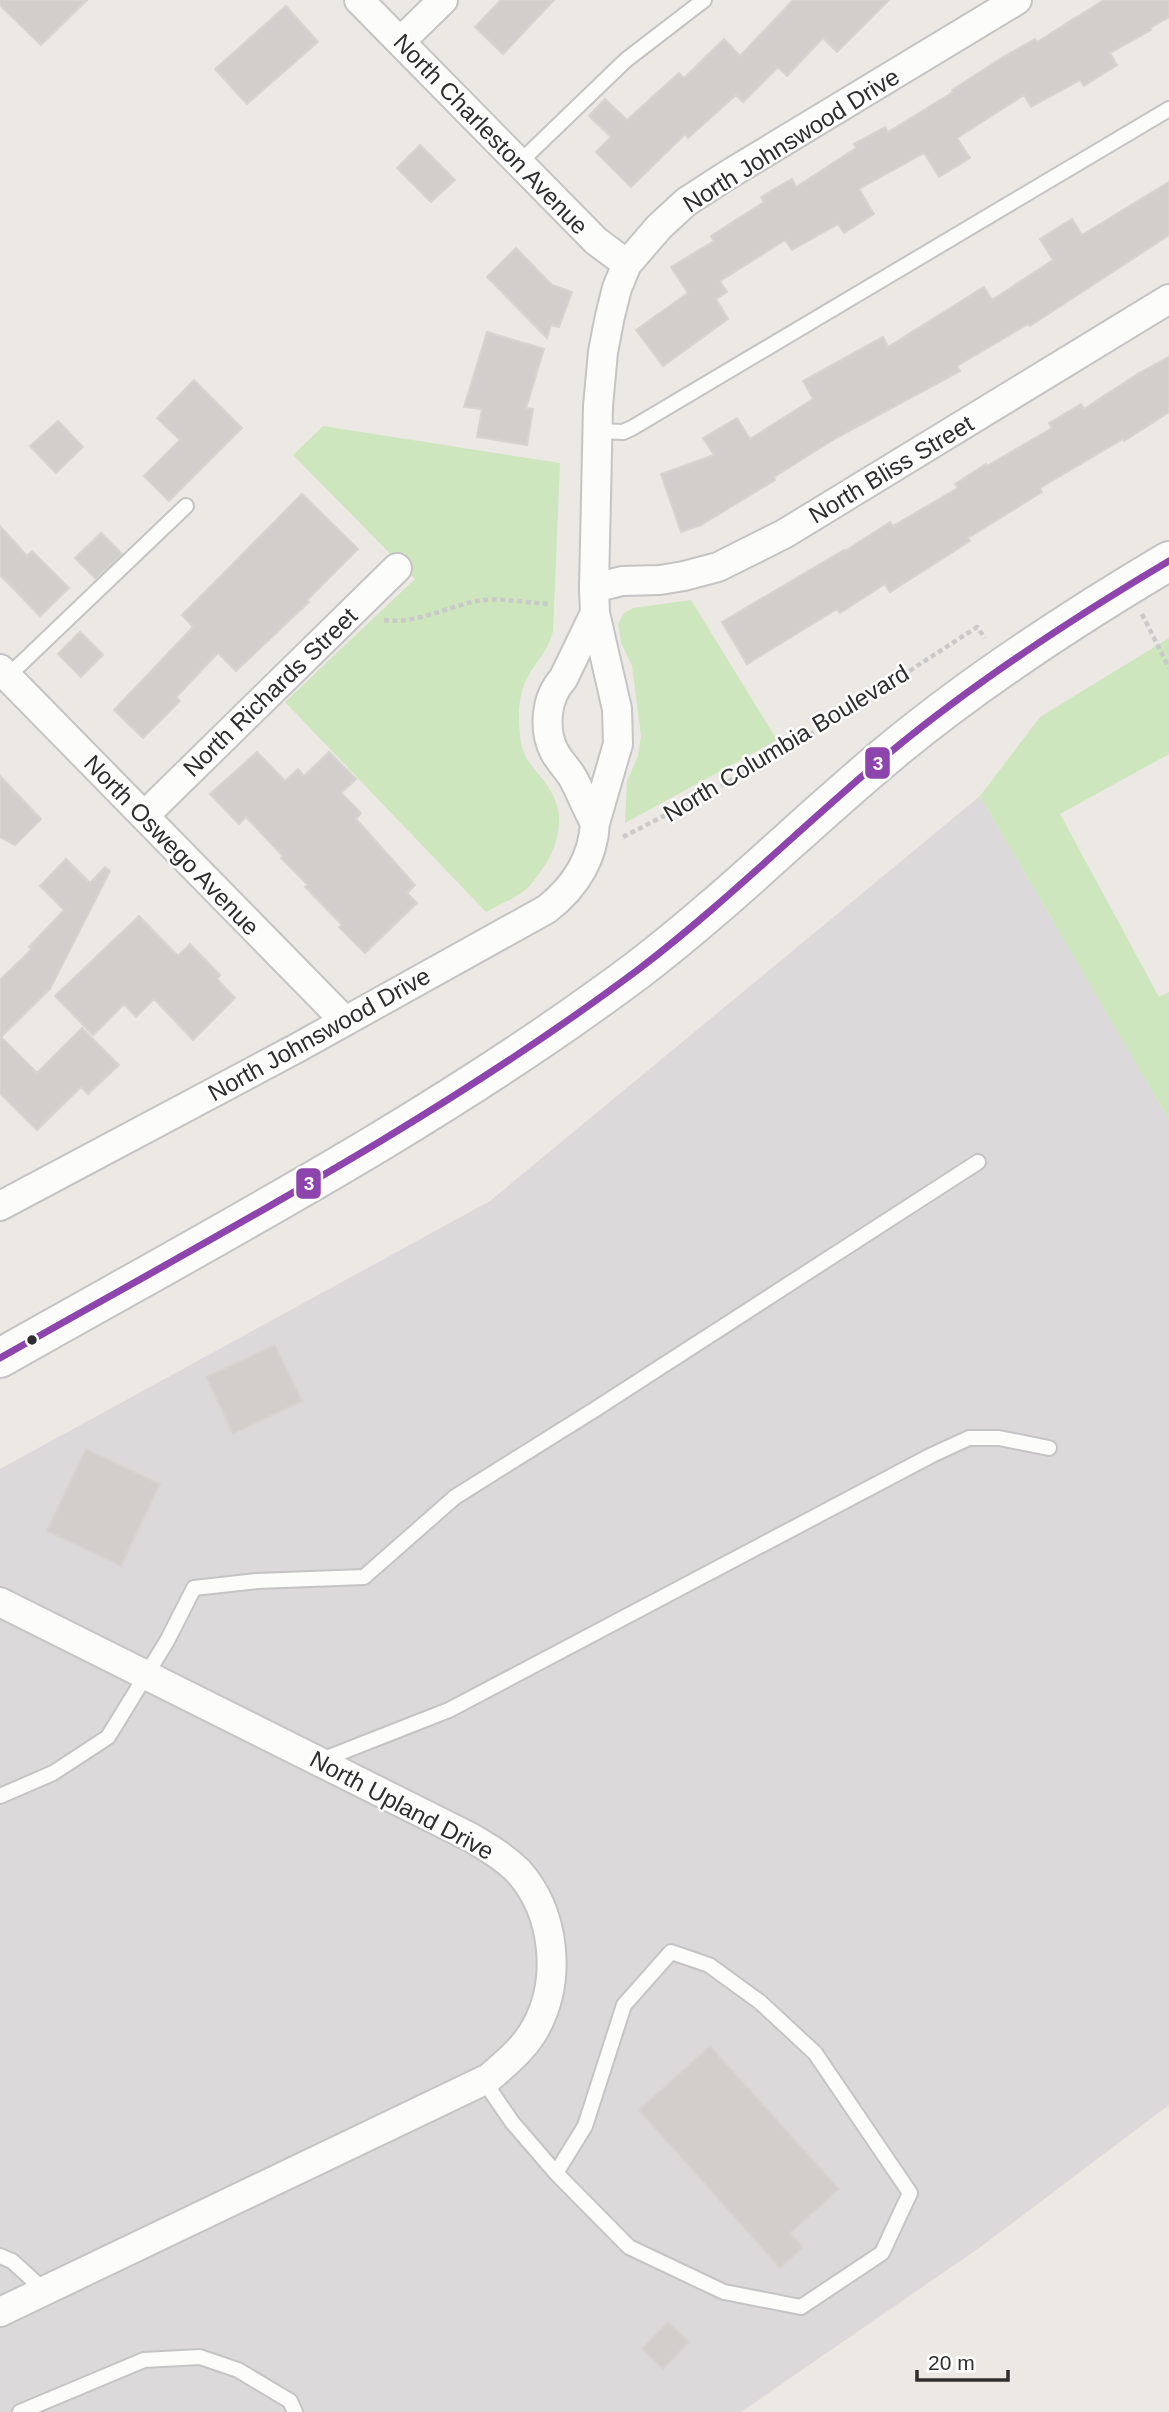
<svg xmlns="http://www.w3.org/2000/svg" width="1169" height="2412" font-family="Arial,sans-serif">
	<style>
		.industrial { fill: #dcd9db }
		.green { fill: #cee6be }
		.building { fill: #d1cecb; stroke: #d7d4d0; stroke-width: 2 }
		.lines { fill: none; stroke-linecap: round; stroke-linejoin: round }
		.lane-casing { stroke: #c5c4c5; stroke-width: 18 }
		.street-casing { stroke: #c5c4c5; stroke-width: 32 }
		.secondary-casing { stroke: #c5c4c5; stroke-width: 42 }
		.path { stroke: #c9c9c8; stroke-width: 4.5; stroke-dasharray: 5 3.5; stroke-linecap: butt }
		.lane { stroke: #fcfcfb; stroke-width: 14 }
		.street { stroke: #fcfcfb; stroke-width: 28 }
		.secondary { stroke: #fcfcfb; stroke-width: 38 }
		.bus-1-casing { stroke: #fff; stroke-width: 12 }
		.bus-1 { stroke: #8e44ad; stroke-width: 7 }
		.bus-dot { fill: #2e2e2e; stroke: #fff; stroke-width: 2.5 }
		.labels { text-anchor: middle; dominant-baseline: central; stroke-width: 5; stroke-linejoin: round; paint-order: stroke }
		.street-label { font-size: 24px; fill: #2e2e2e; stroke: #fff }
		.line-badge { stroke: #fff; stroke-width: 2.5 }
		.badge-label { font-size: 19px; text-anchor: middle; font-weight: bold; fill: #fff }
	</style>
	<rect width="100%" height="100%" fill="#ece8e4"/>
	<path class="industrial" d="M980,796L1169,1120V2105L979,2248L741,2412H0V1469L490,1201Z"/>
	<path class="green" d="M323,426L560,463L553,631C549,649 539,658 530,673C518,692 518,713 520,735C522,763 538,769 550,790C568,818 557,851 538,875C534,880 530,887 524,891C513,899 499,905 486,912L285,702L415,579L293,455Z
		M691,600L777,740L625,823L627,781L638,756L641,736L632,666L621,643L618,624L624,613L633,608Z
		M1169,638V754L1060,814L1159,997L1169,992V1120L980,796L1040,717Z"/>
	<path class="building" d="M0,0H87L41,45L0,5Z
		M501,0H554L503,54L475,27Z
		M793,0H889L837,52L823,38L787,76L778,67L743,102L736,95L688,138L685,134L631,187L596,152L611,137L589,116L605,99L627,120L679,73L684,78L724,39L740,56Z
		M1104,0H1169V17L1150,28L1151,30L1110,53L1117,65L1084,86L1080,80L1031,107L1024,95L957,138L970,158L939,177L924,153L859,189L874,214L844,233L838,224L792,250L785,240L720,281L727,292L716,299L728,319L663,366L636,330L688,293L671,267L714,241L711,236L764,202L761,197L792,179L796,187L856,148L854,144L885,127L888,132L953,92L952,90L1003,57L1035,39L1037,42Z
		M286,6L318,42L247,104L215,69Z
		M420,145L455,180L431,202L397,168Z
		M1169,182V235L1030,326L1028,324L957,366L960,371L836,438L774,477L775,480L701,525L681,532L661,474L714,455L703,438L737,418L750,439L813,399L803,381L883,337L888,347L984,287L992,300L1053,260L1040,239L1072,219L1082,235Z
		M516,248L552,285L572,292L559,327L551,325L547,338L487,277Z
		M487,332L544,349L526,408L533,409L527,445L477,437L482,409L464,407Z
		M1169,357V412L1124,441L1123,439L1040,488L1042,492L968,538L970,541L890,592L885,584L840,613L837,609L747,664L722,622L844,550L845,551L890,522L893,526L958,488L955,484L986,464L987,466L1052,428L1049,423L1081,404L1084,409L1139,373Z
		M194,380L242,428L169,501L144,476L180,440L157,418Z
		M58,421L83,447L56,473L30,446Z
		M302,494L358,549L307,600L309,602L236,671L218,653L176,697L180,701L143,738L114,710L193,627L182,615Z
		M0,526L27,556L32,551L69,588L40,616L0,575Z
		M101,533L122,554L96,579L75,558Z
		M80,632L103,655L81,677L58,654Z
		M257,752L285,781L298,769L304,776L329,752L356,779L341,793L361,813L356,819L415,885L407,893L417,903L365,953L339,927L342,925L305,887L308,885L281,858L283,856L246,817L239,824L210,794Z
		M0,776L41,819L15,845L0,837Z
		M66,859L90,883L105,867L110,871L50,989L1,1037L37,1073L82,1028L119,1065L88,1094L81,1087L37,1130L0,1093V980L32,949L29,947L64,910L40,886Z
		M139,916L178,956L190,944L220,975L217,979L235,998L193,1040L154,999L136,1017L124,1004L93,1035L55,996Z
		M275,1345L302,1401L233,1434L206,1377Z
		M86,1449L160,1484L121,1566L47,1531Z
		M710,2046L839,2189L790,2233L803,2247L780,2268L639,2110Z
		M668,2322L689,2342L663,2369L642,2349Z"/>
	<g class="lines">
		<defs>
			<path id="lane" d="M519,163L626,60L704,0
				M598,431L623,432L632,428L1169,109
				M8,676L186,506
				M319,1761L449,1710L932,1455L969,1438H999L1049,1448
				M0,1796L53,1773L108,1737L167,1641L194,1588L257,1581L364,1577L455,1497L594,1410L978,1162
				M484,2081L512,2122L556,2173L629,2247L724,2292L801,2307L882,2253L910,2193L815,2053L760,2002L709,1965L671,1952L624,2005L585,2126L556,2173
				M0,2256L12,2261L45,2291
				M20,2412L144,2360L200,2357L238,2370L290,2401L295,2412"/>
			<path id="street" d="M359,0L596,241L627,264
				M401,41L443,0
				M594,588L622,581L660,580L684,576L718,567L784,534L1169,299
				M595,613L563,679C546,697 543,729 554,751C559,761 568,769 573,778C581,793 587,809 595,823L618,744L617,709L595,613L594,588L598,406L603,352L610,316L617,288L627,264L659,227L686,202L726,176L1017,0
				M0,669L345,1021
				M144,816L397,568
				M0,1206L297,1048L547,909C575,887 593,859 595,823
				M0,1602L470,1837C487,1847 504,1857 518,1871C555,1912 562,1979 536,2027C525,2048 506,2063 489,2078L0,2312"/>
			<path id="secondary" d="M0,1358C217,1235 439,1119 639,969C728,901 807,821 893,750C979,679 1073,618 1169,561"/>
		</defs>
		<use href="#lane" class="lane-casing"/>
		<use href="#street" class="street-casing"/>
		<use href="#secondary" class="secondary-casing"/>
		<path class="path" d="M1142,614L1169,668
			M384,620C417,625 451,604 484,600C504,598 528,603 549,604
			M623,837L714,790L829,723L977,627L985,638"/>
		<use href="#lane" class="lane"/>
		<use href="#street" class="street"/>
		<use href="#secondary" class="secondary"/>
		<defs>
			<path id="bus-1" d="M0,1358C217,1235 439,1119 639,969C728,901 807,821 893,750C979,679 1073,618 1169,561"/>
		</defs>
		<use href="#bus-1" class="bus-1-casing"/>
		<use href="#bus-1" class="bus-1"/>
	</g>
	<circle class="bus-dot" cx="32" cy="1340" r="6"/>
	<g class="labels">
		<g class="street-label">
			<text transform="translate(491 134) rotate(46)">North Charleston Avenue</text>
			<text transform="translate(791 140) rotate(-32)">North Johnswood Drive</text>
			<text transform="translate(891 469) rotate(-31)">North Bliss Street</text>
			<text transform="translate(270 692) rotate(-44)">North Richards Street</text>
			<text transform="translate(786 743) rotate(-31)">North Columbia Boulevard</text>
			<text transform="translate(172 845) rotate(46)">North Oswego Avenue</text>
			<text transform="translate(319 1034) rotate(-29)">North Johnswood Drive</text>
			<text transform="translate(402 1805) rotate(28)">North Upland Drive</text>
		</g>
	</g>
	<g class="line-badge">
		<rect x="864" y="746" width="27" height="34" rx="7" fill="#8e44ad"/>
		<rect x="295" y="1167" width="27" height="33" rx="7" fill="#8e44ad"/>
	</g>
	<g class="badge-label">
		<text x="878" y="770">3</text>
		<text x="309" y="1190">3</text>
	</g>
	<path d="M917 2370v10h91v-10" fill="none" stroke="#2e2e2e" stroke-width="3.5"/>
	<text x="928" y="2370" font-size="21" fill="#2e2e2e" stroke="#ffffff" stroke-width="5" paint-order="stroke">20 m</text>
</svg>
